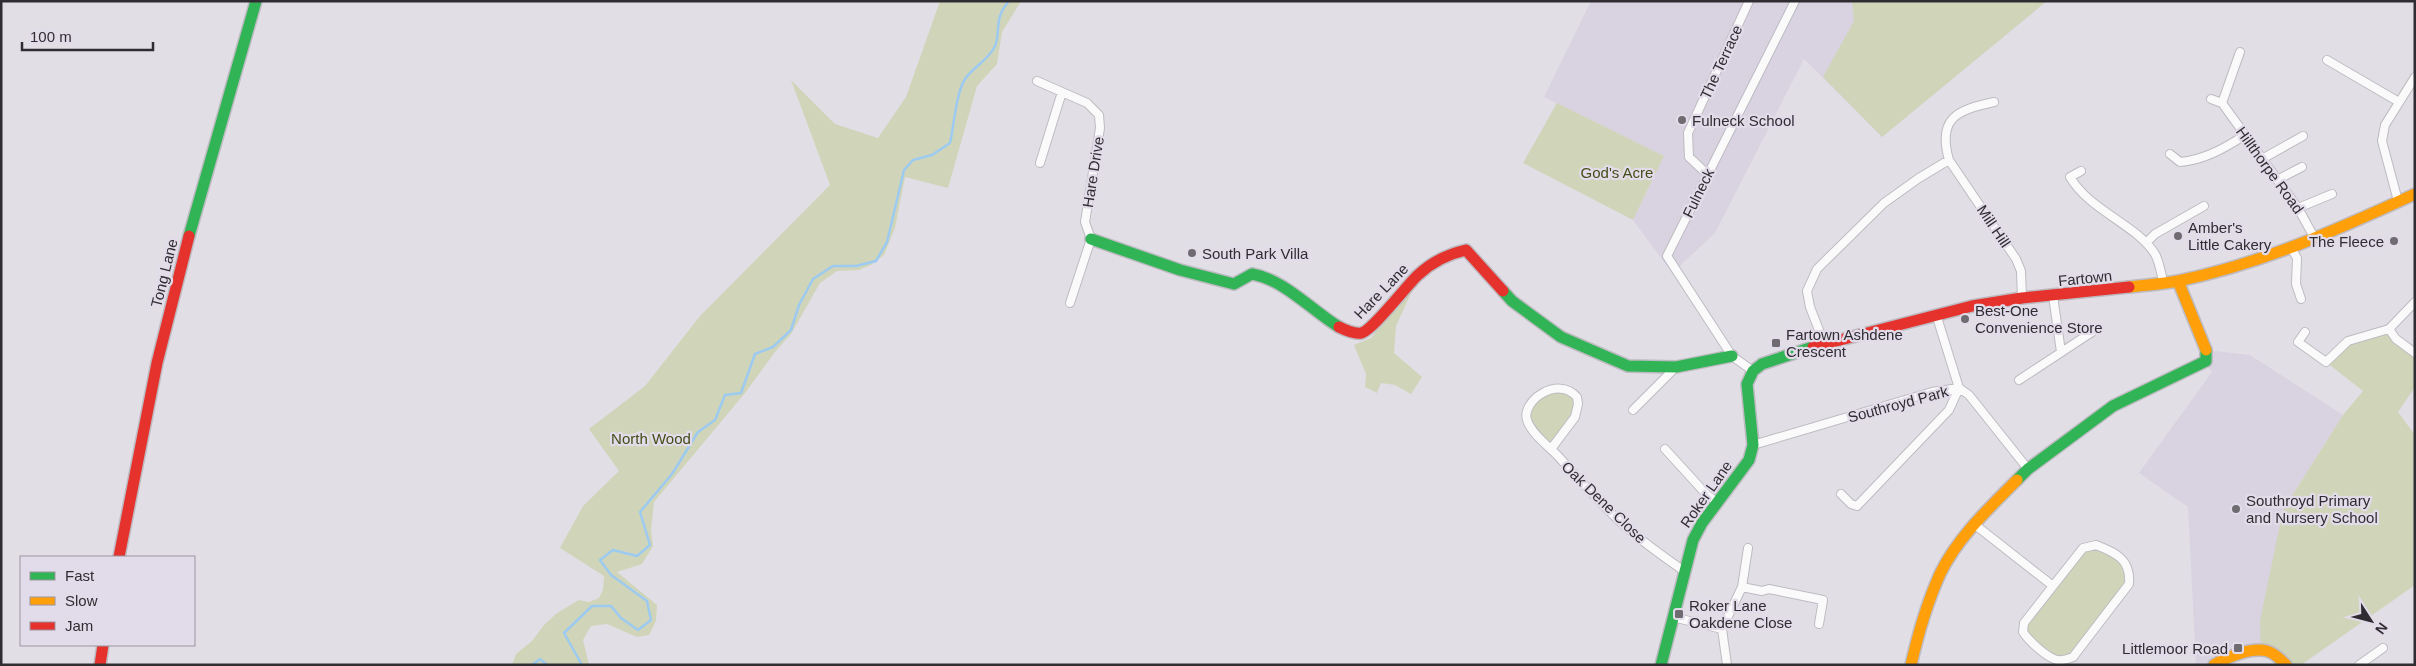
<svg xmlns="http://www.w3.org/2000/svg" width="2416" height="666" font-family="Arial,sans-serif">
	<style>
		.built { fill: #d9d2e0 }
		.green { fill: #d0d5b9 }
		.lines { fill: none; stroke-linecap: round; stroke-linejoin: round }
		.stream { stroke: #9ccaf0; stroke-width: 2.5 }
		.street-casing { stroke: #bdbbc1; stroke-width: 10 }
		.fast-casing { stroke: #bdbbc1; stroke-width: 14 }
		.slow-casing { stroke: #bdbbc1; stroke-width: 14 }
		.jam-casing { stroke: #bdbbc1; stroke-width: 14 }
		.street { stroke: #fbfafb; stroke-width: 8 }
		.fast { stroke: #30b455; stroke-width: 11 }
		.slow { stroke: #ff9f0a; stroke-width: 11 }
		.jam { stroke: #e5322d; stroke-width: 11 }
		.poi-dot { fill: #6e6b71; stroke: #e2dbe9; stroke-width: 2 }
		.labels { text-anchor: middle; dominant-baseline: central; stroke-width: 4.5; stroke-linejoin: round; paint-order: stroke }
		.street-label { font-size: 15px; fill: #302d32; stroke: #e2dbe9 }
		.poi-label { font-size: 15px; fill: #302d32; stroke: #e2dbe9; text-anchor: start }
		.park-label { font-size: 15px; fill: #454e17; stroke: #e2dbe9 }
	</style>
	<rect width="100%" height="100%" fill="#e2dee6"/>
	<path class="built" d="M1591,1H2047L1882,137L1804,59L1715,233L1672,273L1633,220L1664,156L1544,97Z
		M2206,350L2250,355L2343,415L2283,510L2261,651L2214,665H2196L2188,507L2139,473L2212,372L2204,363Z"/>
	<path class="green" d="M940,1H1021L1002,32L997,64L977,86L948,188L905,177L895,228L884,255L871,265L859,270L837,271L820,283L791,334L775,352L745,393L654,502L651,530L653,546L642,564L617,572L657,605L656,621L649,635L637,637L607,624L591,626L583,640L589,665H512L516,654L532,641L544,625L557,613L579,600L589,602L599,598L603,590L604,576L560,548L583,506L619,471L589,429L645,386L700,316L830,185L791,80L835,124L878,138L906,97Z
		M1852,1H2047L1882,137L1823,77L1854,21Z
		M1557,103L1664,156L1633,220L1523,163Z
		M1411,286L1414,287L1396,326L1394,353L1422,377L1411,394L1395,385L1381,383L1377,393L1365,387L1366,374L1354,345L1371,338Z
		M2389,329L2415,353V387L2398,412L2415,435V585L2301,665H2286L2261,651L2260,621L2283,510L2343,415L2363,391L2326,362L2348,341Z
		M1548,390L1573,392L1577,411L1551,449L1529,424L1528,408Z
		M2096,545L2124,561L2129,584L2073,657L2056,660L2027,638L2024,623L2083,548Z"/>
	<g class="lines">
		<path class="stream" d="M532,665L540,659L547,665
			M582,665L564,633L592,606H611L621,618L638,630L651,620L647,601L611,575L600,560L613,550L637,556L650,545L640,512L672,474L698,432L715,420L725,395L741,393L755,354L773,347L791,330L799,305L813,279L833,266H856L876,261L887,242L904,170L913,160L932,155L950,143C954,126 956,93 965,79C973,67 987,61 994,48C1002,34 992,20 1009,1"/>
		<defs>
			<path id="street" d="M2240,52L2222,103L2298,208L2315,239
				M2327,60L2399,102
				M1037,81L1087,103L1099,115L1100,128L1085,222L1091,239L1070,303
				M2211,99L2222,103
				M1994,102C1957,110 1937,118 1949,160L2016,259L2021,271L2022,298
				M2170,154L2180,162C2204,160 2225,148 2245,135
				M2262,159L2303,136
				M1040,163L1062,92
				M2081,171L2070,177C2090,211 2136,224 2155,254C2160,263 2161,275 2164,284
				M1707,174L1689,157L1688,133L1749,1
				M2277,180L2302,167
				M2398,201L2382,141L2385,125L2415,77
				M2298,208L2332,194
				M2146,243L2155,234L2204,206
				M2291,248L2297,258L2296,284L2301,299
				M2053,296L2061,352
				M1936,314L1959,388
				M2389,329L2396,339L2415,353
				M2305,332L2298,342L2326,362L2348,341L2389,329L2415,302
				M1824,343L1810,307L1807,291L1817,269L1884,203L1919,178L1949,160
				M1753,371L1732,356L1667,256L1795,1
				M2019,380L2092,332
				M1959,388L1969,395L2028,469
				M1633,410L1676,367
				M1753,445L1932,392L1959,388
				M1551,449L1575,417L1578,404L1577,397C1558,375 1521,401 1527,420C1531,433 1548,446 1557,455C1579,479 1601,505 1626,527C1644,543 1664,557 1684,571
				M1665,449L1707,495L1717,502
				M1841,494L1851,504L1857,506L1949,410L1959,388
				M1974,524L2053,586L2083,548L2096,545C2117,553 2131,560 2129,584L2073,657C2068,659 2063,661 2057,660C2046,657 2029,641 2023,632L2024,623L2053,586
				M1742,587L1762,591L1769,589L1823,600L1819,624
				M1673,617L1722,629
				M1727,665L1722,629L1742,587L1748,548
				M2359,665L2383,648"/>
			<path id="fast" d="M189,236L256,1
				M1091,239L1180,270L1234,284L1252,274C1285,280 1311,310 1339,327
				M1503,291L1512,301L1561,337L1628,366L1676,367L1732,356
				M2017,480L2028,469L2113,406L2206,361V350
				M1661,665L1693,540L1702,523L1749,460L1753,445L1747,384L1753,371L1762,364L1813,347"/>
			<path id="slow" d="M2178,281L2206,350
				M2129,287C2145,285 2162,284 2178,281C2261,264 2339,229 2415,194
				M1911,665C1918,634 1927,603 1940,574C1957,538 1990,507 2017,480
				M2214,665C2227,657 2251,647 2267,651C2275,653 2281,660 2286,665"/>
			<path id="jam" d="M1339,327C1345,330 1354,334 1361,333C1372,331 1407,285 1418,275C1432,262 1448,254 1466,250L1503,291
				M1813,347L1972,306L2022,298L2129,287
				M119,557L157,363L189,236
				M100,665L103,645"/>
		</defs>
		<use href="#street" class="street-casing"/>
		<use href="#fast" class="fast-casing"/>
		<use href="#slow" class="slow-casing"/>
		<use href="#jam" class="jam-casing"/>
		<use href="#street" class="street"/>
		<use href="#fast" class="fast"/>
		<use href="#slow" class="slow"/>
		<use href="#jam" class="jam"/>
	</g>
	<g class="poi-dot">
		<circle cx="1682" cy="120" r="5"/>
		<circle cx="2178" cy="236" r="5"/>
		<circle cx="2394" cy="241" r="5"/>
		<circle cx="1192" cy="253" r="5"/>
		<circle cx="1965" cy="319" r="5"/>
		<rect x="1771" y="338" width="10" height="10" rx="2.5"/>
		<circle cx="2236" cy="509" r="5"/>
		<rect x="1674" y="609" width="10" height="10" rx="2.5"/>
		<rect x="2233" y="643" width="10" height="10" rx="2.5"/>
	</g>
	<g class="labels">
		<g class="street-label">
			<text transform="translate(1721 62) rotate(-65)">The Terrace</text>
			<text transform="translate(2270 170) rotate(54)">Hillthorpe Road</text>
			<text transform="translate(1093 172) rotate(-81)">Hare Drive</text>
			<text transform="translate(1698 193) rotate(-64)">Fulneck</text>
			<text transform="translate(1994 226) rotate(56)">Mill Hill</text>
			<text transform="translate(164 273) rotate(-76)">Tong Lane</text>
			<text transform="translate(2085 278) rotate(-6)">Fartown</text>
			<text transform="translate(1381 291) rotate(-46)">Hare Lane</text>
			<text transform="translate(1898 404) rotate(-15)">Southroyd Park</text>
			<text transform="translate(1706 494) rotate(-55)">Roker Lane</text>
			<text transform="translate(1604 502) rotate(44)">Oak Dene Close</text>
		</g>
		<g class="poi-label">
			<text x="1692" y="120">Fulneck School</text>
			<text x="2188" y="227">Amber's<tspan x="2188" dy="17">Little Cakery</tspan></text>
			<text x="2384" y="241" text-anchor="end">The Fleece</text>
			<text x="1202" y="253">South Park Villa</text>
			<text x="1975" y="310">Best-One<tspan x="1975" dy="17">Convenience Store</tspan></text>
			<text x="1786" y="334">Fartown Ashdene<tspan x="1786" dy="17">Crescent</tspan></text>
			<text x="2246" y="500">Southroyd Primary<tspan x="2246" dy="17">and Nursery School</tspan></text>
			<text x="1689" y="605">Roker Lane<tspan x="1689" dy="17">Oakdene Close</tspan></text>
			<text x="2228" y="648" text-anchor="end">Littlemoor Road</text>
		</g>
		<g class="park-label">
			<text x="1617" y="172">God's Acre</text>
			<text x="651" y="438">North Wood</text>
		</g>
	</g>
	<rect width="2416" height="666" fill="none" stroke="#302d32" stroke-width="5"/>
	<rect x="20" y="556" width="175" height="90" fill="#e2dbe9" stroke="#9b95a0"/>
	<rect x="30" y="572" width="25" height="8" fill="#30b455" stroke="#9b95a0"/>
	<text x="65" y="581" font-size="15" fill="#302d32">Fast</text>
	<rect x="30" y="597" width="25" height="8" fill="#ff9f0a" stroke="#9b95a0"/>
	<text x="65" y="606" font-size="15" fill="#302d32">Slow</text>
	<rect x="30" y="622" width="25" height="8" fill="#e5322d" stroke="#9b95a0"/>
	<text x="65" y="631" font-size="15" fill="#302d32">Jam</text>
	<g transform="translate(2371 621) rotate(126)" stroke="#e2dbe9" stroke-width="4" paint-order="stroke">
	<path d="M0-4L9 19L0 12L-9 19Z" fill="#302d32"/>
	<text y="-8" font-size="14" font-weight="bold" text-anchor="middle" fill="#302d32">N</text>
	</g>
	<path d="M22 42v8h131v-8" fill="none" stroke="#302d32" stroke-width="2.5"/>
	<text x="30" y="42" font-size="15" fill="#302d32" stroke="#e2dbe9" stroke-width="4" paint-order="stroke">100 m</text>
</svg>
